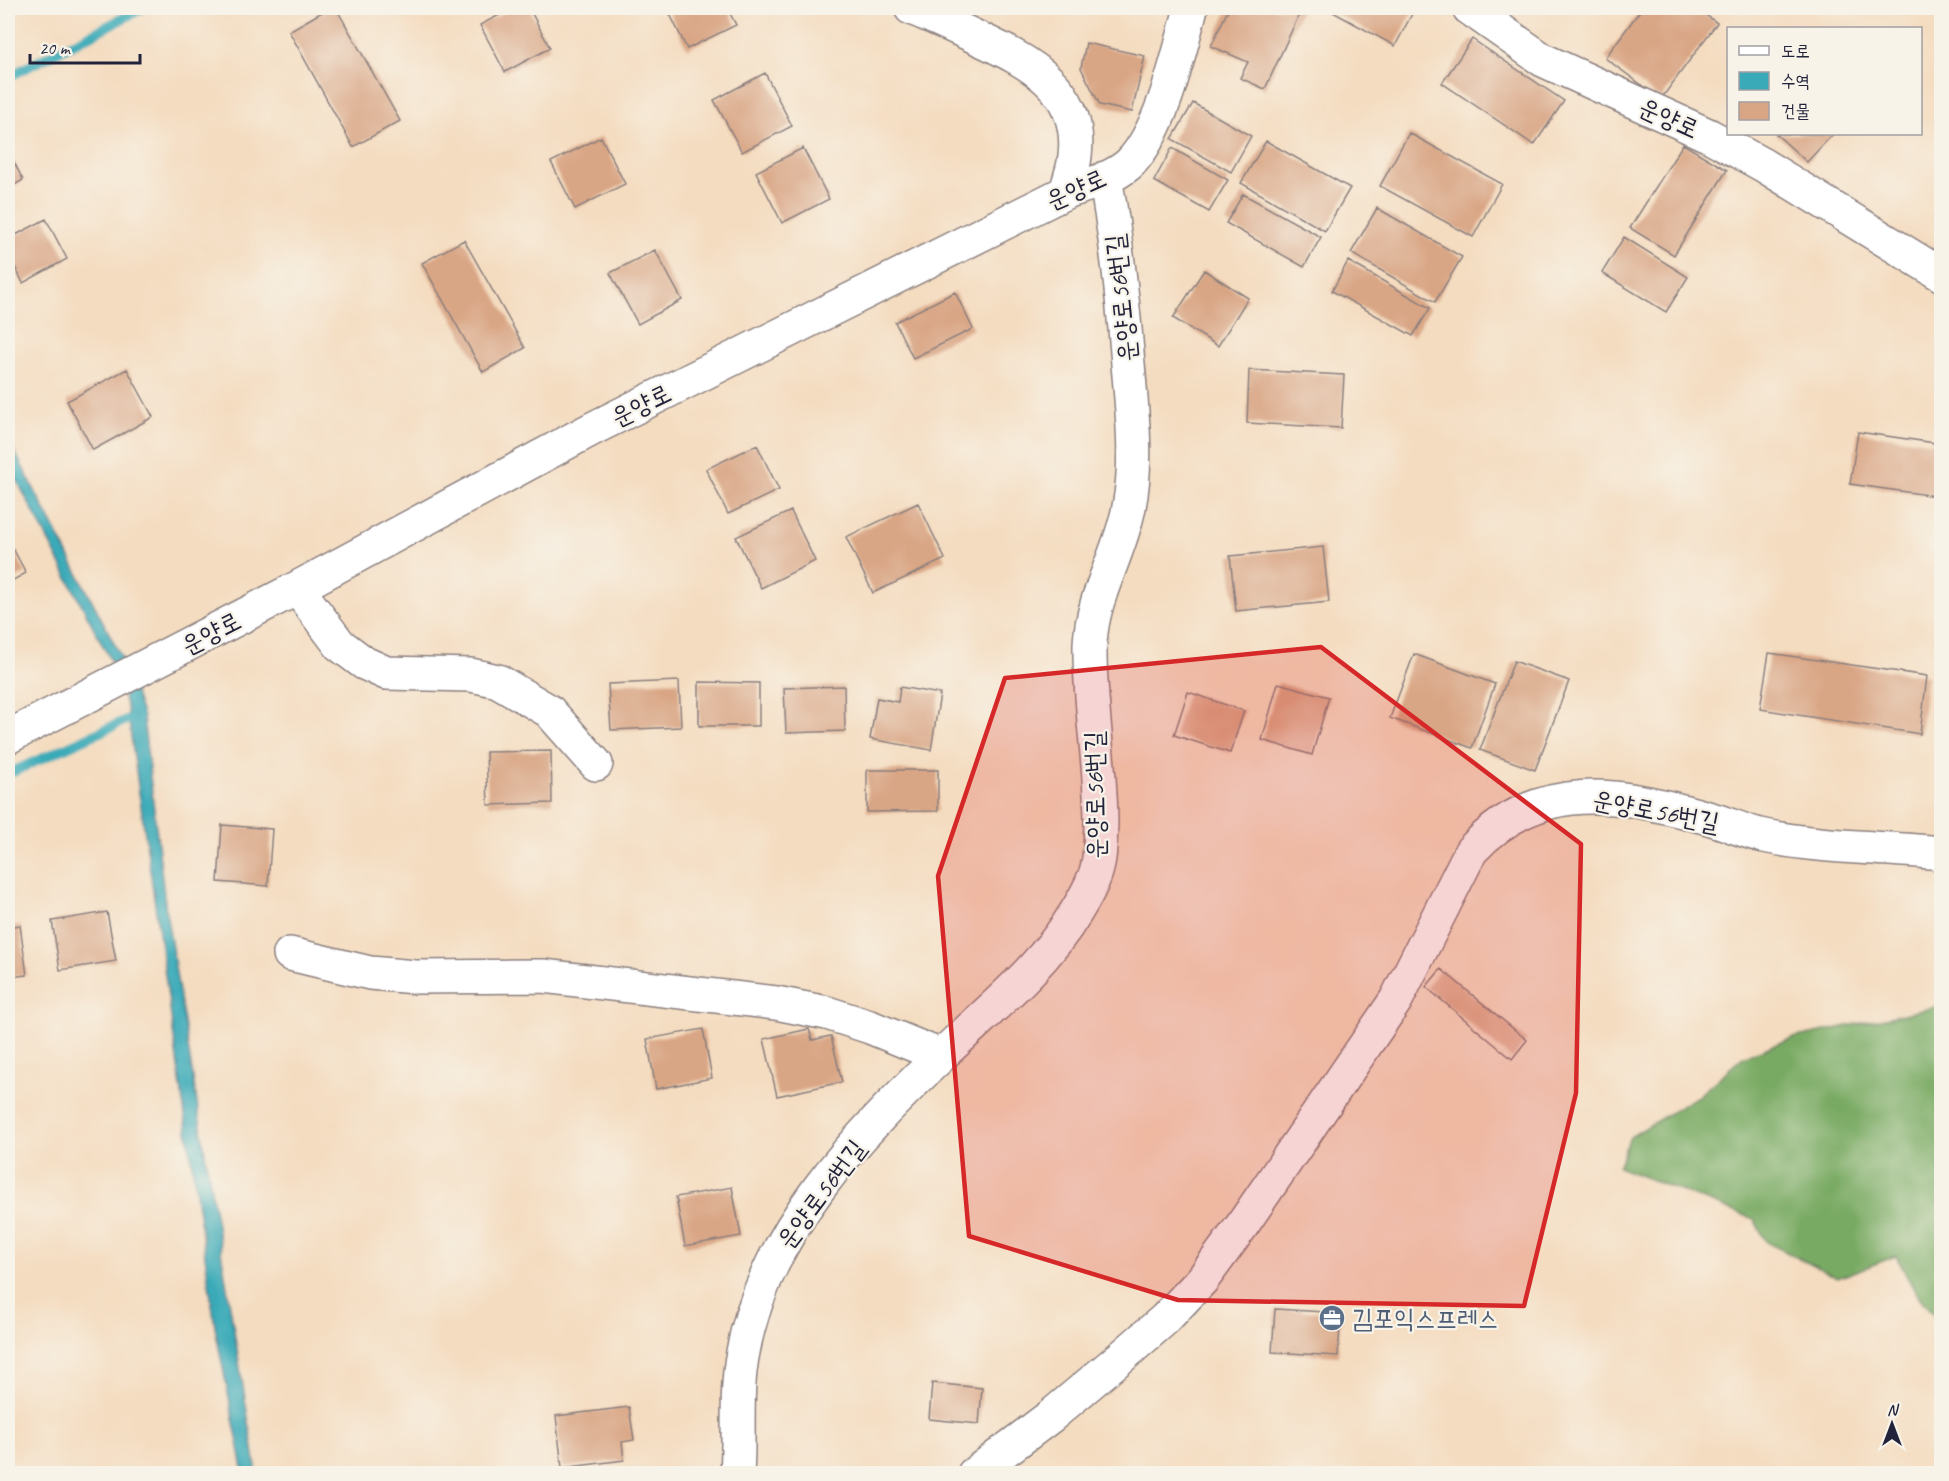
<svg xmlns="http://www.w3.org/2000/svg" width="1949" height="1481" font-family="Caveat,'Poor Story',sans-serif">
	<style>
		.forest { fill: #79aa64; stroke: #4e6650; stroke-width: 1.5 }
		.water { fill: #3baab8; stroke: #2e667a; stroke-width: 1.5 }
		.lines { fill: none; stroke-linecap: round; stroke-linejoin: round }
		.stream { stroke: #3baab8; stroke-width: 10 }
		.building { fill: #d9a685 }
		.minor-casing { stroke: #8b7f7e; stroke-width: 36 }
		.minor { stroke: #fff; stroke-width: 33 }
		.marked { fill: #d62828; fill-opacity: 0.2; stroke: #d62828; stroke-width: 4.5; stroke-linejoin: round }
		.labels { text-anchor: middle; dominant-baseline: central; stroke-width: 4.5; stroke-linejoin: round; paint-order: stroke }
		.street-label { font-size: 26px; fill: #22223b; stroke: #f7f3e8 }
		.service-label { font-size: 26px; fill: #4e5e75; stroke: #f7f3e8; text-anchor: start }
	</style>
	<rect width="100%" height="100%" fill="#f7f3e8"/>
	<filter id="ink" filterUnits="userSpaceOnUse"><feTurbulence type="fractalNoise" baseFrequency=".0167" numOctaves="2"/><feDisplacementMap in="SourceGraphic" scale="12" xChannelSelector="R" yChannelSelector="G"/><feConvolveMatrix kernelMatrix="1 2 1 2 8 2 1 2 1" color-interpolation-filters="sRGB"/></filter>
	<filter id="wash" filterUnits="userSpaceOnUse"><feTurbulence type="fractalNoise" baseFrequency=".008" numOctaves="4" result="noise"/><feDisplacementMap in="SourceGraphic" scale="24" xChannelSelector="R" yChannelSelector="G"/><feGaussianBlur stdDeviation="1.35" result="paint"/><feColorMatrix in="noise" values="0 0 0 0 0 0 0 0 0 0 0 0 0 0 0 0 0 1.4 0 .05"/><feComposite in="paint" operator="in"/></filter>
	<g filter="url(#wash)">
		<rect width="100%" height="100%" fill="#f4dcc0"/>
		<path class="forest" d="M1941,1006V1324L1916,1293L1896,1256L1838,1278L1766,1242L1754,1219L1618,1167L1630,1137L1698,1096L1743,1057L1793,1038Z"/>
		<path class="water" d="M8,439L124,662L143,717L166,911L257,1473H244L216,1333L127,708L115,669L8,463Z"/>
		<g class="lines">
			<path class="stream" d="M8,77L143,8
				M8,774L137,715"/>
		</g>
		<g id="blocks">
			<path class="building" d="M329,8H336L400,121L353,147L289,31Z
				M513,8H529L550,48L505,72L480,25Z
				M667,8H727L736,25L687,49Z
				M1229,8H1302L1265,89L1240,78L1248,62L1211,46Z
				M1333,8H1410L1414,10L1395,46L1331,11Z
				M1642,8H1696L1717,23L1661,99L1605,58Z
				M1472,39L1564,101L1534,145L1442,83Z
				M1086,43L1145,56L1132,112L1100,105L1081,68Z
				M765,73L792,126L742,152L714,100Z
				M1193,103L1251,136L1231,172L1172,139Z
				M1409,133L1502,184L1473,237L1380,186Z
				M1776,134H1833L1807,162Z
				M601,137L625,184L575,209L551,162Z
				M1266,141L1350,188L1325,231L1241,183Z
				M1683,144L1727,170L1674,255L1630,228Z
				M803,148L829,199L782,223L756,172Z
				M1172,148L1228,180L1209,212L1154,181Z
				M8,150L23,180L8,189Z
				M1243,194L1321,237L1304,267L1226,223Z
				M1377,208L1462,257L1435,302L1351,253Z
				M46,219L67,259L23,283L8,253V239Z
				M1624,237L1688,277L1666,312L1602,273Z
				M464,240L525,348L483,372L422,263Z
				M655,250L682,300L638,324L610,273Z
				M1348,261L1430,308L1413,336L1332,291Z
				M1204,270L1248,298L1218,346L1173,318Z
				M955,292L973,329L913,358L895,322Z
				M127,369L153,417L93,450L67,401Z
				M1249,370L1344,375L1341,428L1247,423Z
				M1858,432L1942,444V497L1850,484Z
				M757,445L779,490L728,514L706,469Z
				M918,503L945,559L873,593L846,537Z
				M791,511L815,561L761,588L736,537Z
				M8,539L26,573L8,583Z
				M1323,547L1329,602L1236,611L1230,556Z
				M1769,653L1927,676L1920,734L1760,709Z
				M1414,654L1495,684L1472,748L1390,718Z
				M1514,661L1569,681L1535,770L1480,750Z
				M679,681L681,727L611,730L608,684Z
				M699,682L759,683V726H699Z
				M1278,683L1329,697L1312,755L1262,740Z
				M844,686L845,731L786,733L784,688Z
				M900,687L940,694L931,750L870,739L877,698L898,702Z
				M1188,692L1244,711L1230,753L1174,735Z
				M551,751L552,803L488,805L486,752Z
				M867,770H938V811L867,812Z
				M222,825L272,829L268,886L218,882Z
				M107,912L116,961L60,970L52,921Z
				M20,925L27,975L8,977V927Z
				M1441,969L1527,1040L1512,1059L1426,987Z
				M703,1029L712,1078L656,1089L647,1039Z
				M809,1029L812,1040L831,1036L842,1082L777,1096L764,1039Z
				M732,1187L741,1236L685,1246L676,1197Z
				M1275,1309L1341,1313L1338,1356L1272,1352Z
				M932,1383L982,1388L979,1424L929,1419Z
				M629,1407L634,1440L622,1442L624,1460L562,1468L556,1416Z"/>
		</g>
	</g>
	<g filter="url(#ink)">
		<use href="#blocks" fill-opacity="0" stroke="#8b7f7e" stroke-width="1.5"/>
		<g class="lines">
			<defs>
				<path id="minor" d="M911,8C934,17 956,28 978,38C1029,62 1083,89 1075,156C1074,168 1069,180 1066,192
					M1469,8L1543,60L1710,136L1763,165L1942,275
					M297,588L340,645L364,663L386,673L471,675L498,681L549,711L596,764
					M8,737L297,588L592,429L1066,192C1087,185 1112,179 1129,164C1162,132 1179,53 1191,8
					M290,954L370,973L415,977L543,976L776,1003L827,1013L870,1027L941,1056
					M737,1474C740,1433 735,1391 743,1352C765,1230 857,1136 944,1053C990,1009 1043,967 1076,912C1082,902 1089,891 1093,880C1101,863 1100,842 1101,824C1101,764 1089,704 1090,644C1092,595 1120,555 1129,507C1138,461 1132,410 1128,364C1123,301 1117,240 1105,178
					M974,1474L1051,1416L1126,1353L1165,1319L1202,1280L1241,1227L1396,1000L1471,851C1538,777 1620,793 1708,818C1727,823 1745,832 1764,836C1822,848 1883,847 1942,853"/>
			</defs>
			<use href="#minor" class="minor-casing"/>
			<use href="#minor" class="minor"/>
		</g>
	</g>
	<path class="marked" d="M1321,647L1581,844L1576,1093L1524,1306L1178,1300L969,1236L938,876L1005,678Z"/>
	<defs>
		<symbol id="office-disc" viewBox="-11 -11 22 22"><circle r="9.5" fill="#5c6f8a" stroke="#f7f3e8"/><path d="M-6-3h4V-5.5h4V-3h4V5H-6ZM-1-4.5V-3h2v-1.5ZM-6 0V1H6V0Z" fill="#fff"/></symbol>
	</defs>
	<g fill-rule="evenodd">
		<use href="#office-disc" x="1317" y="1303" width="30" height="30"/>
	</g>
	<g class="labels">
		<g class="street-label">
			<text transform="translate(1669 118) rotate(24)">운양로</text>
			<text transform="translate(1076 189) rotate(-24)">운양로</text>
			<text transform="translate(1121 298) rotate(-96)">운양로56번길</text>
			<text transform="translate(641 405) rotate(-26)">운양로</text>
			<text transform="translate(211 633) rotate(-27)">운양로</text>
			<text transform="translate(1095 795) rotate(-91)">운양로56번길</text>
			<text transform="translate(1656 811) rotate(11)">운양로56번길</text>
			<text transform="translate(821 1194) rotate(-53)">운양로56번길</text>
		</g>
		<g class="service-label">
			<text x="1352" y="1318">김포익스프레스</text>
		</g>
	</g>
	<rect width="1949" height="1481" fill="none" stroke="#f7f3e8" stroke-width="30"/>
	<rect x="1727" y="27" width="195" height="108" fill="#f7f3e8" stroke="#a29fa3" stroke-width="1.5"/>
	<rect x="1739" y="46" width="30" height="9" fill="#ffffff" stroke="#a29fa3" stroke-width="1.5"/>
	<text x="1781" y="57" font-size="18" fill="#22223b">도로</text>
	<rect x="1739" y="72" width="30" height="18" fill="#3baab8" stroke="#a29fa3" stroke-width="1.5"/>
	<text x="1781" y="87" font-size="18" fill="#22223b">수역</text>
	<rect x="1739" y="102" width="30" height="18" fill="#d9a685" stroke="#a29fa3" stroke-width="1.5"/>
	<text x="1781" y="117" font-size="18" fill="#22223b">건물</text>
	<g transform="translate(1892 1424)" stroke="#f7f3e8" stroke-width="4.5" paint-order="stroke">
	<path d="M0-4.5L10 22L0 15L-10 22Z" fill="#22223b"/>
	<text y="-9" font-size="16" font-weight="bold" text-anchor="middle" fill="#22223b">N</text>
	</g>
	<path d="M30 54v9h110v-9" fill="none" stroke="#22223b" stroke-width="3"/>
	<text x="39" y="54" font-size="18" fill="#22223b" stroke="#f7f3e8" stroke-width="4.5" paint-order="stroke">20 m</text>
</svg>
